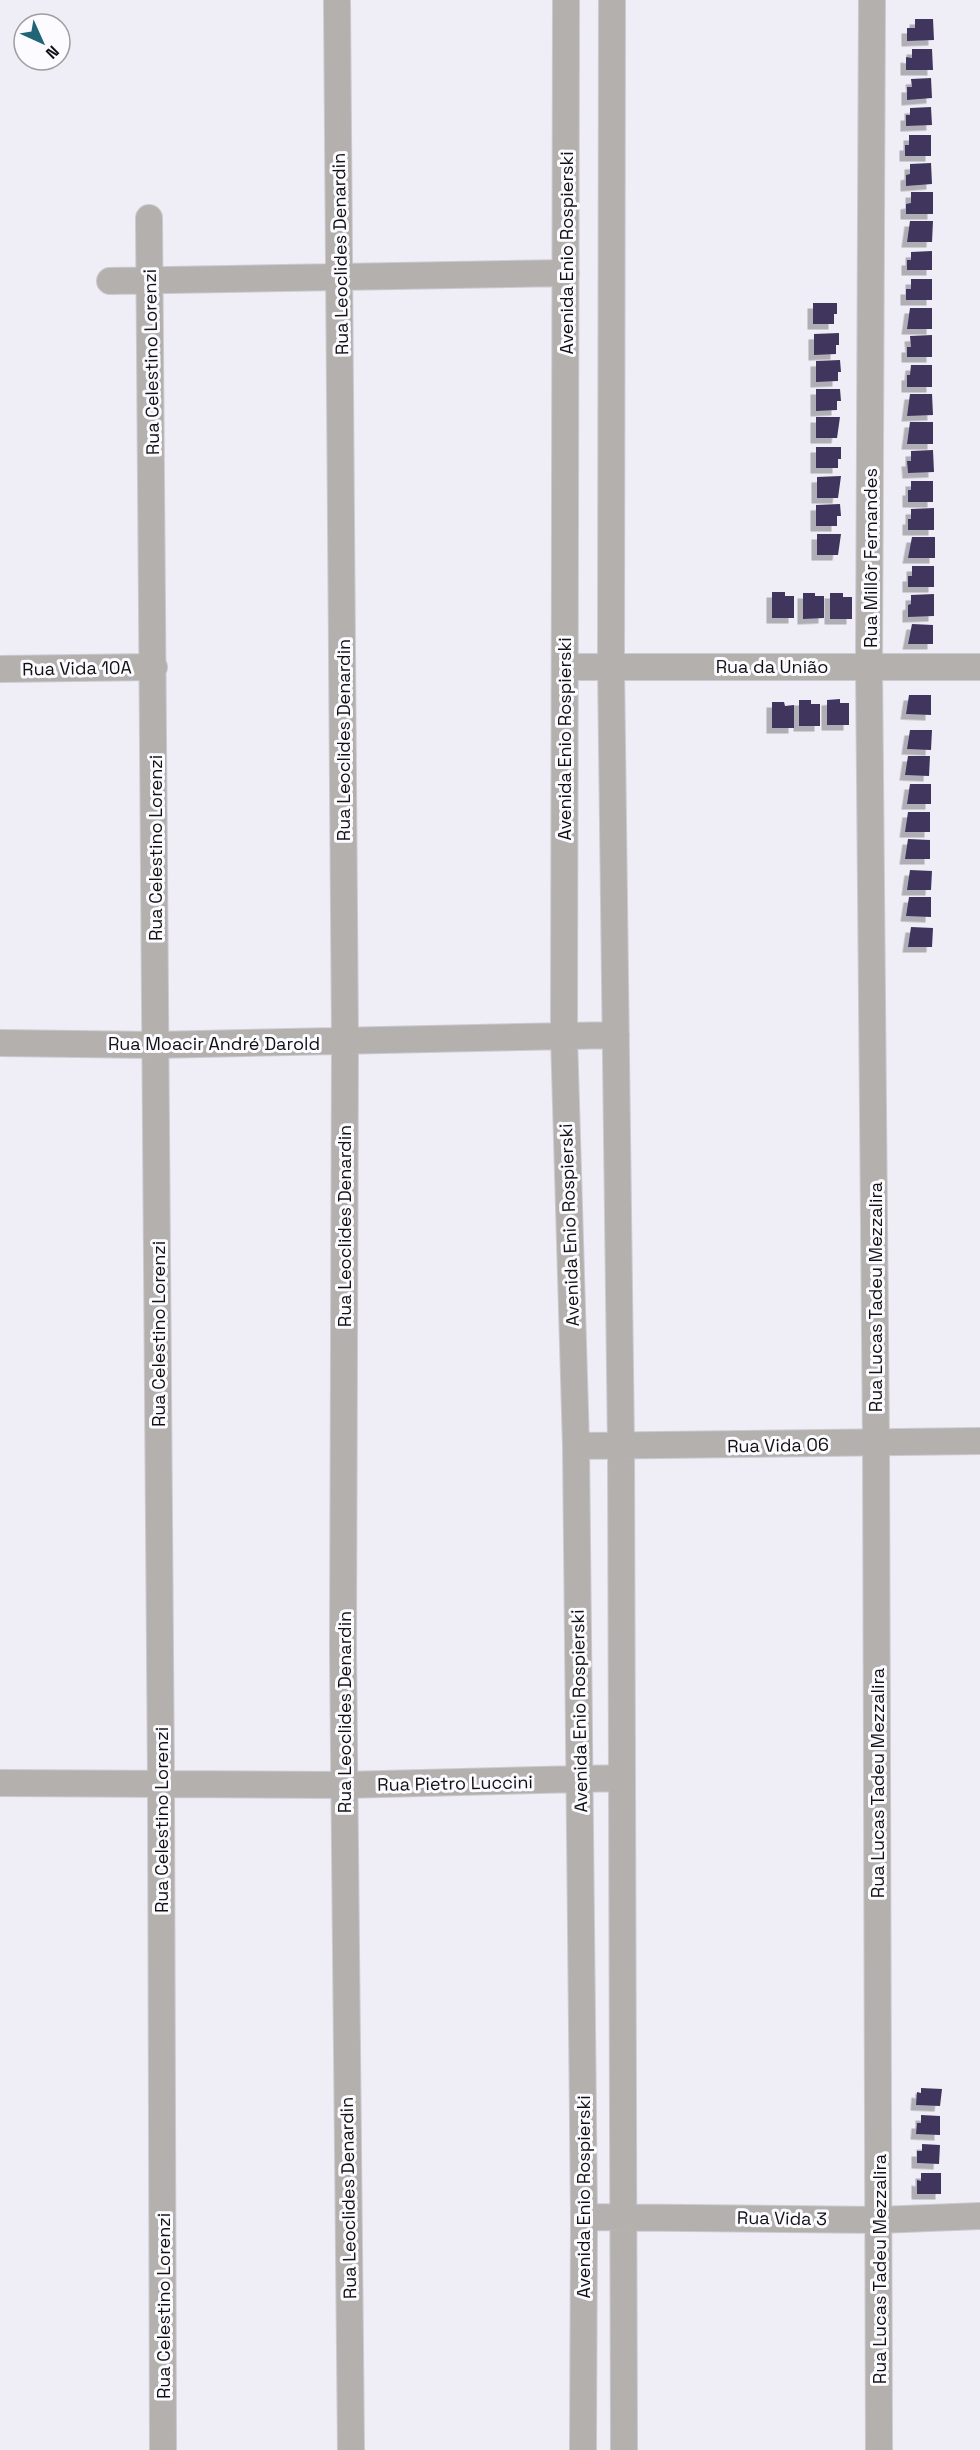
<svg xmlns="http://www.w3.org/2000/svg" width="980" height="2450" font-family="'Space Grotesk',sans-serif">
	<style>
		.building { fill: #40355c; filter: url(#shadow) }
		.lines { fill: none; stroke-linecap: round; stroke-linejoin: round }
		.minor-casing { stroke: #cbcad1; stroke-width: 28 }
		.minor { stroke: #b3b0ae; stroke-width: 26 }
		.labels { text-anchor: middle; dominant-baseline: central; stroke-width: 6; stroke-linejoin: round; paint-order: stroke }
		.street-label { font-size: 18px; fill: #111013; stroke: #fcfbff }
	</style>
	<defs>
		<filter id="shadow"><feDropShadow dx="-5.5" dy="5.5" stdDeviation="0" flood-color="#0004"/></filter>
	</defs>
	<rect width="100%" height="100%" fill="#efedf5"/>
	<path class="building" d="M915,19H933L934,40L907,41V28H915Z
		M912,49H932L933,70H906V57L912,58Z
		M931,78L932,98L907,100V87H912L911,79Z
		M931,107L932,125L906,126V115H910V108Z
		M909,135H931V156H905V145H909Z
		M931,163L932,184L906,186V175L910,174V164Z
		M911,192H933V214H906V204L911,203Z
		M910,221H933L932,242H907Z
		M932,251V270H907V260H911V252Z
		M911,279H932V300H906V289H911Z
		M813,303H837V314H834V324H813Z
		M910,308H932V329H907Z
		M839,333V345H836V354L814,355V334Z
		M932,335V357H907V347H911L910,336Z
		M840,360L841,372H838V381L816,382V361Z
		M911,365H932V387H907V375H910Z
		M816,389H840L841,401H837V410L816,411Z
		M910,394H932L933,415L907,416Z
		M816,417H840L837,438H816Z
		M910,422H933V444H907Z
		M816,447H841V459H838V468H816Z
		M933,450L934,472L908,473L907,461H911V451Z
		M841,476L838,498H817V477Z
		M911,481H933V502H908V490H911Z
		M840,504L841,516H837V526H816V505Z
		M934,508V530H908V519H911V509Z
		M817,534H841L838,555H817Z
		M912,537H935V558H908Z
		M912,566H934V587H908V576H912Z
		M772,592H785V596H794V618H772Z
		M803,593H815V596H824V618L803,619Z
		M830,593H843V597H852V619H830Z
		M934,594V616L908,617V605L911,604V595Z
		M912,624L933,625V644H908Z
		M909,695H931V715L906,714Z
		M840,699V703H849V725H827V700Z
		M799,700H811V704H820V726H799Z
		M772,702H784L785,706L794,705V728H772Z
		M910,730H932L931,750L907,749Z
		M908,756H930L929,776L905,775Z
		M910,784H931V804H907Z
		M908,812H930V832H905Z
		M908,839L930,840V859H905Z
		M910,870L932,871L931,890H907Z
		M909,897H931V917L906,916Z
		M911,927L933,928L932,947H908Z
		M921,2088L942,2089L940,2106L916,2105L917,2092L921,2093Z
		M921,2115L940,2116V2135L916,2134L917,2123H921Z
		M922,2144L940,2145L939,2164L917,2163V2151H922Z
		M921,2173H941V2194H917V2180L921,2181Z"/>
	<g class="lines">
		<defs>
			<path id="minor" d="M566,0L564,1036L576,1446L584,2217L583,2450
				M612,0L611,667L621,1447L624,2450
				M872,0L869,666L876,1443L879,2450
				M337,2L345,1042L343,1649L351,2450
				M149,218L161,1782L163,2450
				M110,281L566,273
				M565,667H980
				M0,669L154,667
				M0,1043L155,1045L616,1035
				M576,1446L980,1441
				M0,1783L344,1785L621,1778
				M584,2217L879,2220L980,2216"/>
		</defs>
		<use href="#minor" class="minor-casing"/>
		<use href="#minor" class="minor"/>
	</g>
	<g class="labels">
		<g class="street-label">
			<text transform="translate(566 253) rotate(-90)">Avenida Enio Rospierski</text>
			<text transform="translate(340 254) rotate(-91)">Rua Leoclides Denardin</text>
			<text transform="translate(151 362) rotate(-91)">Rua Celestino Lorenzi</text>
			<text transform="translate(870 558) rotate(-90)">Rua Millôr Fernandes</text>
			<text x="772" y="666">Rua da União</text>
			<text transform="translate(77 668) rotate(-1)">Rua Vida 10A</text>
			<text transform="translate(564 739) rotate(-90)">Avenida Enio Rospierski</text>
			<text transform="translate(343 740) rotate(-90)">Rua Leoclides Denardin</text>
			<text transform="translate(155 848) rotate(-90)">Rua Celestino Lorenzi</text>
			<text x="214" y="1043">Rua Moacir André Darold</text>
			<text transform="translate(569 1225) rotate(-92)">Avenida Enio Rospierski</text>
			<text transform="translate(344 1226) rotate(-90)">Rua Leoclides Denardin</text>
			<text transform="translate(875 1297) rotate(-90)">Rua Lucas Tadeu Mezzalira</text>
			<text transform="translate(158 1334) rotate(-90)">Rua Celestino Lorenzi</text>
			<text transform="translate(778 1445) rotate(-1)">Rua Vida 06</text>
			<text transform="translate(579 1711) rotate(-91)">Avenida Enio Rospierski</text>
			<text transform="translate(344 1712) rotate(-90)">Rua Leoclides Denardin</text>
			<text transform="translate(455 1783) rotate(-1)">Rua Pietro Luccini</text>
			<text transform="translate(877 1783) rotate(-90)">Rua Lucas Tadeu Mezzalira</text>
			<text transform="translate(161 1820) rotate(-90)">Rua Celestino Lorenzi</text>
			<text transform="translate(583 2197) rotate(-90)">Avenida Enio Rospierski</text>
			<text transform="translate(348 2198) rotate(-91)">Rua Leoclides Denardin</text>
			<text transform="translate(782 2218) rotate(1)">Rua Vida 3</text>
			<text transform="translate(879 2269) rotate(-90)">Rua Lucas Tadeu Mezzalira</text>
			<text transform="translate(163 2306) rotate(-90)">Rua Celestino Lorenzi</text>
		</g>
	</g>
	<g transform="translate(42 42) rotate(135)"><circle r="28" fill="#fcfbff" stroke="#9e9da1" stroke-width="1.5"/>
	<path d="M0-4.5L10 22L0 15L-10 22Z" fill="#206476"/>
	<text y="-9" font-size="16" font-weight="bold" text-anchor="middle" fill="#111013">N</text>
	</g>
</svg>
